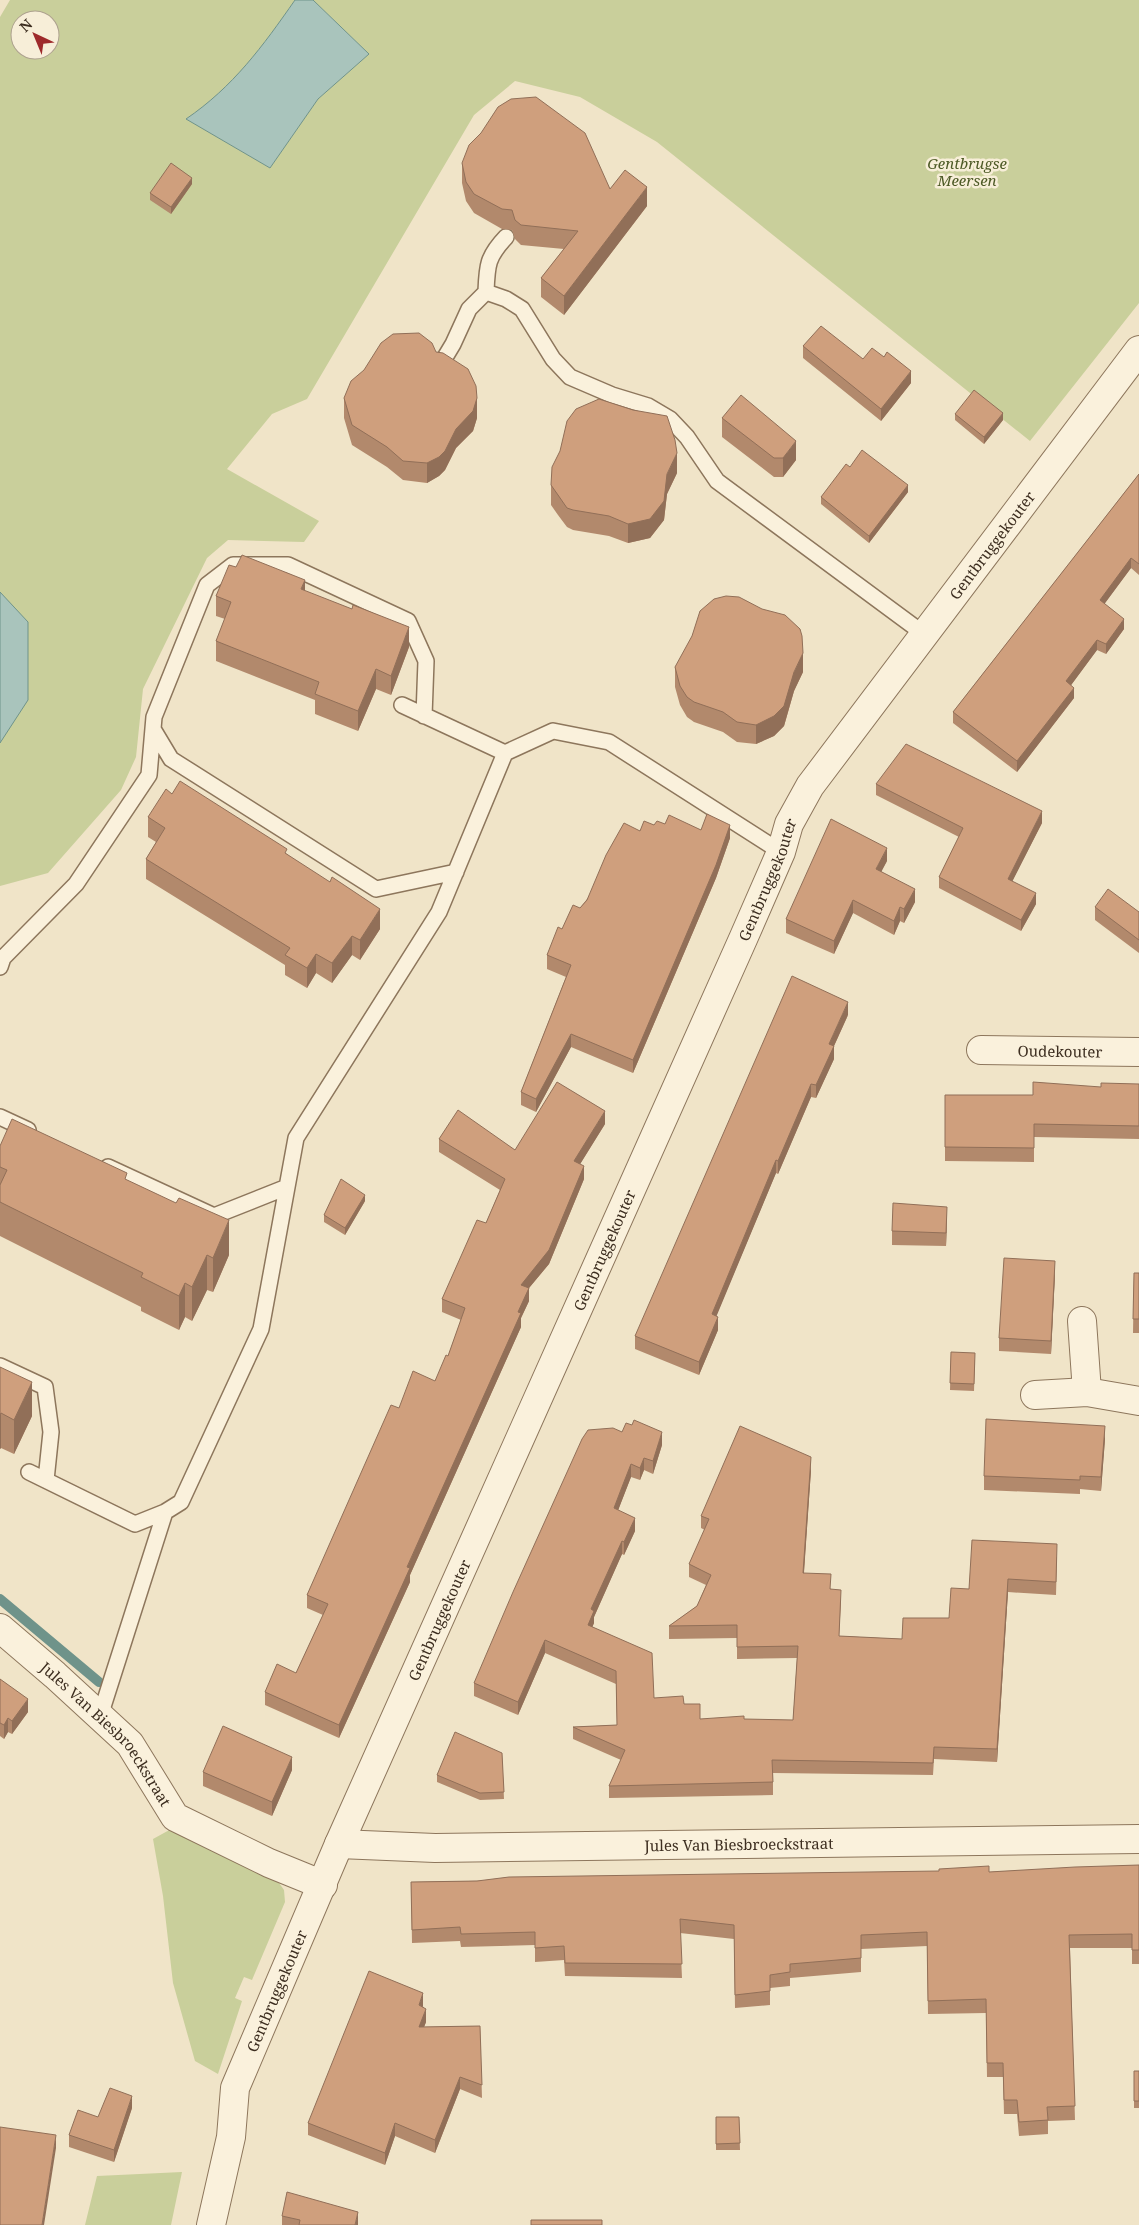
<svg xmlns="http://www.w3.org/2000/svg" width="1139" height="2225" font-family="'Noto Serif',serif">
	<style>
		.green { fill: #c9cf9b; fill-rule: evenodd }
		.water { fill: #a9c4bc; stroke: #6f938a }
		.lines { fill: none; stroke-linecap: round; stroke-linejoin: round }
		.stream { stroke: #6f938a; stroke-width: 10 }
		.lane-casing { stroke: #8d765c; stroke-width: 18 }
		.street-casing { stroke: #8d765c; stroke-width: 30 }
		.lane { stroke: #faf1dc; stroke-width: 15 }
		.street { stroke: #faf1dc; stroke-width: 28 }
		.wall { fill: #b2896c }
		.shaded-wall { fill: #916f58 }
		.building { fill: #cf9f7d; stroke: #916f58 }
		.labels { text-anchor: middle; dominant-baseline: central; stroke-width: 5; stroke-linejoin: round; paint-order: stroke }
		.park-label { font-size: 15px; font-style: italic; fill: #4d5a26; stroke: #f7eed8 }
		.street-label { font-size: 15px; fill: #3d2e20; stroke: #f7eed8 }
	</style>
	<rect width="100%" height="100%" fill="#f0e4c8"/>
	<path class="green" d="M10,0H295C263,47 234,86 187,119L270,168L318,99L369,54L313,0H1139V303L1030,441L657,142L580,97L515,81L474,115L307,399L272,414L227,469L319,521L304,542L228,540L207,558L143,689L136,757L121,790L48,873L0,886V17ZM20,20H50V50H20Z
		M173,1828L213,1851L277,1880L284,1890L285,1902L252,1980L244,1977L235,1998L242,2001L218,2074L195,2061L173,1983L163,1896L153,1839Z
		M182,2172L171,2225H85L97,2176Z"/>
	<path class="water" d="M295,0H313L369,54L318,99L270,168L186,119C233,87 263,46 295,0Z
		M0,592L28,622V700L0,743Z"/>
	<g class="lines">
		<path class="stream" d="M0,1599L99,1682"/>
		<defs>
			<path id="lane" d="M486,292C487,266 487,257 506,237
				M441,364L453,344L469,309L486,292L506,299L522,309L553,359L570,377L612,395L648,406L670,419L687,437L717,481L924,634
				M153,729L171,759L376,889L456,872
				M505,753L553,731L609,742L781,852
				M0,967L3,958L76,884L149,775L154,717L207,585L233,565H288L408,621L426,661L424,716
				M0,1117L28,1130
				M108,1167L214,1216L287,1187
				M0,1366L45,1387L51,1432L46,1480
				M29,1472L135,1524L165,1512L181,1502L261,1329L296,1138L439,912L505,753L402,705
				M100,1716L165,1512"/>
			<g id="street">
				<path id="s1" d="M981,1050L1139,1052"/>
				<path d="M1082,1321L1087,1392"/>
				<path d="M1035,1395L1087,1392L1139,1401"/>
				<path id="s2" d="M0,1628L55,1675L130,1744L175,1817L269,1863L323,1885"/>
				<path id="s3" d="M339,1844L435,1848L1139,1839"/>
				<path id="s4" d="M211,2225L231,2137L235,2088L339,1844L743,939L781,852L789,824L810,786L1139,350"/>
			</g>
		</defs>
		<use href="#lane" class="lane-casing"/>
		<use href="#street" class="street-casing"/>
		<use href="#lane" class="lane"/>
		<use href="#street" class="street"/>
	</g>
	<path class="wall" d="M462,163L610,189L647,206L564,315L541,297V278L564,249L521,245L515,239L512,230L502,229L474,213L466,201L462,183Z
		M192,184L171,214L150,200V193Z
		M803,346L863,359L911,383L881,421L803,358Z
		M436,352L477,418L473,431L456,448L445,470L439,476L427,483L403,480L387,467L352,445L344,418V398Z
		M955,414L1003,420L984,444L955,420Z
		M722,418L796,460L783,477H774L722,437Z
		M850,467L908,492L869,543L821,504V497Z
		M677,473L667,494L664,520L650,538L628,543L609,536L573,530L567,527L558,515L551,505V485Z
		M1139,474V575L1131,568L1104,604L1124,629L1106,654L1097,650L1071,685L1074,698L1017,772L953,723V712Z
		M236,567L305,591L409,647L391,695L376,689L358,731L315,714V700L216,661V641L225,619L216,616V596Z
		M675,667L803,672L794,691L784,726L774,736L756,744L737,742L723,732L694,722L687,717L680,705L675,687Z
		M876,784L1042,823L1012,881L1036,904L1021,931L939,888V877L959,837L876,795Z
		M172,794L287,854L380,929L360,960L352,955L332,983L316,973L307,988L285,975V965L146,879V859L156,842L148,837V817Z
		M665,824L701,830L730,838L716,878L633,1073L571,1047L536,1112L521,1105V1092L566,977L547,969V955L562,929L580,908L640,831L654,825Z
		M887,861L881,871L915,902L904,923L900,921L894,935L853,913L834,954L786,933V919Z
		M1095,907L1139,912V953L1095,920Z
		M848,1015L834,1046V1059L816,1098L811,1097L778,1174L776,1173L716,1316L718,1330L699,1375L635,1349V1336Z
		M1139,1084V1139L1034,1137V1162L945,1161V1095H1033L1101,1087Z
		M605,1124L580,1164L584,1179L549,1264L529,1288V1301L521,1318V1327L410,1575V1582L339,1738L265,1705V1692L296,1673L323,1615L307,1608V1595L399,1408L435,1381L448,1356L461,1320L442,1312V1299L486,1223L500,1190L439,1152V1139L515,1150Z
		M0,1146L127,1180L229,1255L213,1292L207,1290L192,1321L185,1317L179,1330L141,1311V1307L0,1236Z
		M365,1201L345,1235L324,1222V1215Z
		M947,1220L946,1246L892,1245V1231Z
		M1134,1273H1139V1333H1133Z
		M1055,1274L1051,1354L999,1351V1338Z
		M951,1352L975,1360L974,1391L950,1390Z
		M0,1367L32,1416L14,1454L1,1448L0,1449Z
		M622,1432L662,1445L653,1474L644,1470L640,1480L631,1477L618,1510L635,1531L624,1555L622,1554L594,1617V1623L592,1627L654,1698L684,1704L700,1719L793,1720L797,1658L737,1659V1638L669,1639V1626L697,1606L706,1585L689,1577V1564L705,1530L701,1528V1516L811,1470L804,1573L831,1589L841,1602L839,1636L902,1639L949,1618L969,1589L1057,1557L1056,1595L1008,1592L997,1762L934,1759L933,1775L773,1773V1795L609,1798V1786L621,1760L573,1739V1727L617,1725L616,1684L545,1653L518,1715L474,1696V1683Z
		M1105,1439L1101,1491L1080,1489V1494L984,1490V1476Z
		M0,1679L28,1712L12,1734L8,1732L4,1739L0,1736Z
		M502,1753L504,1799L480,1800L437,1782V1775Z
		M292,1770L272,1816L203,1786V1772Z
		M1139,1865V1964H1132V1948H1070L1075,2120L1048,2121V2134L1019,2136L1017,2114H1004L1003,2077H987L986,2013L928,2014L927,1946L861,1949V1972L790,1978V1986L770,1988V2005L735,2008L734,1939L680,1933L682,1978L565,1976L564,1960L535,1962V1945L461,1947L460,1941L412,1943L411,1882L989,1872Z
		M423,2006L426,2022L424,2027L480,2026L482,2098L460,2089L435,2153L395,2136L385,2165L308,2135V2123Z
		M1134,2071H1139V2108H1134Z
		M132,2108L114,2162L69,2147V2135L98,2117Z
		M716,2117H739L740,2150H716Z
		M282,2216L358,2225H282Z"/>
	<path class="shaded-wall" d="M192,178V184L171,214V207Z
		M647,187V206L564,315V296Z
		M911,371V383L881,421V409Z
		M477,398V418L473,431L456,448L445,470L439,476L427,483V463L456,429Z
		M1003,413V420L984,444V437Z
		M796,441V460L783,477V458Z
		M677,453V473L667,494L664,520L650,538L628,543V524L667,474Z
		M908,485V492L869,543V536Z
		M1131,558V568L1100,610V600Z
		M305,580V600L301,589Z
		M1124,619V629L1106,654V644Z
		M409,627V647L391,695V676Z
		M1097,640V650L1066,692V681Z
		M803,653V672L794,691L784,726L774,736L756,744V725L794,672Z
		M376,669V689L358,731V711Z
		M1074,688V698L1017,772V761Z
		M1042,811V823L1008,890V879Z
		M730,825V838L716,878L633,1073V1060Z
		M887,848V861L876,882V869Z
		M915,889V902L904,923V909Z
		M1036,893V904L1021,931V920Z
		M853,900V913L834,954V941Z
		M900,907V921L894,935V921Z
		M380,909V929L360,960V940Z
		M352,936V955L332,983V963Z
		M316,954V973L307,988V968Z
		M848,1002V1015L829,1057V1044Z
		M571,1034V1047L536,1112V1099Z
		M834,1046V1059L816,1098V1085Z
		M811,1084V1097L778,1174V1161Z
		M605,1111V1124L574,1174V1161Z
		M776,1160V1173L712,1327V1314Z
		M584,1166V1179L549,1264L529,1288V1301L521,1318V1327L410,1575V1582L339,1738V1725L518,1312L521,1285Z
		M365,1195V1201L345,1235V1228Z
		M947,1207V1220L946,1246V1233Z
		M229,1220V1255L213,1292V1258Z
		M207,1255V1290L192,1321V1287Z
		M1055,1261V1274L1051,1354V1341Z
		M185,1283V1317L179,1330V1296Z
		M718,1317V1330L699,1375V1362Z
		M32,1382V1416L14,1454V1420Z
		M1,1413V1448L0,1449V1415Z
		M1105,1426V1439L1101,1491V1477Z
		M662,1432V1445L653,1474V1461Z
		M811,1457V1470L803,1585V1573Z
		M644,1458V1470L640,1480V1468Z
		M631,1464V1477L614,1521V1508Z
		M635,1518V1531L624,1555V1542Z
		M622,1541V1554L594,1617V1623L588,1638V1625L591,1609Z
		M1008,1579V1592L997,1762V1749Z
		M545,1640V1653L518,1715V1702Z
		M28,1699V1712L12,1734V1721Z
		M8,1718V1732L4,1739V1725Z
		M292,1757V1770L272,1816V1802Z
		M423,1993V2006L419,2018V2005Z
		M426,2009V2022L419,2040V2027Z
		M460,2077V2089L435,2153V2140Z
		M132,2096V2108L114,2162V2150Z
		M395,2123V2136L385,2165V2153Z
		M56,2135V2148L44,2225H42Z
		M358,2212V2225H355Z"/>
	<path class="building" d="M536,97L585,133L610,189L625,170L647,187L564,296L541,278L578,231L521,225L515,220L512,210L502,209L474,194L466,182L462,163L469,145L481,133L498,107L511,99Z
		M171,163L192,178L171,207L150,193Z
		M821,326L863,359L872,348L884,357L887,352L911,371L881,409L803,346Z
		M419,333L432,343L436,352L443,353L468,369L476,386L477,398L473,411L456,429L445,451L439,457L427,463L403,461L387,447L352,425L344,398L351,381L364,370L381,343L393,334Z
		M974,390L1003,413L984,437L955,414Z
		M741,395L796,441L783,458H774L722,418Z
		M599,399L633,410L667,416L675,440L677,453L667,474L664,501L650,519L628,524L609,516L573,510L567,508L558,495L551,485L552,467L560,451L567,421L576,409Z
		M862,450L908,485L869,536L821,497L846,464L850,467Z
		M1139,474V564L1131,558L1100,600L1124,619L1106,644L1097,640L1066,681L1074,688L1017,761L953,712Z
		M242,555L305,580L301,589L352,609L353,605L409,627L391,676L376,669L358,711L315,694L319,682L216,641L231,602L216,596L229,565L236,567Z
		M726,596L739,597L762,609L785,615L800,629L802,636L803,653L794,672L784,706L774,716L756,725L737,722L723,712L694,702L687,697L680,686L675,667L692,636L700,611L714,599Z
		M906,744L1042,811L1008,879L1036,893L1021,920L939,877L963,828L876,784Z
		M180,781L287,849L285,853L330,882L332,877L380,909L360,940L352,936L332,963L316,954L307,968L285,955L290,948L146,859L165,828L148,817L166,789L172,794Z
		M707,814L730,825L716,865L633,1060L571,1034L536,1099L521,1092L571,965L547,955L558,927L562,929L573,905L580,908L587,900L606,855L624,823L640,831L644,821L654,825L657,821L665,824L669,815L701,830Z
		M831,819L887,848L876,869L915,889L904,909L900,907L894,921L853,900L834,941L786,919Z
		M1108,889L1139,912V940L1095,907Z
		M792,976L848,1002L829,1044L834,1046L816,1085L811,1084L778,1161L776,1160L712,1314L718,1317L699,1362L635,1336Z
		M557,1082L605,1111L574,1161L584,1166L549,1250L521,1285L529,1288L518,1312L521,1313L407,1567L410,1568L339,1725L265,1692L277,1664L296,1673L328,1604L307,1595L391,1405L399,1408L413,1371L435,1381L446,1355L448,1356L465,1308L442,1299L477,1220L486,1223L505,1179L439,1139L458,1110L515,1150Z
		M1033,1082L1101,1087V1083L1139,1084V1126L1034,1124V1148L945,1147V1095H1033Z
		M12,1119L127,1173L125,1179L176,1203L179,1198L229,1220L213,1258L207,1255L192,1287L185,1283L179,1296L141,1277L143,1273L0,1202V1185L7,1170L0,1167V1146Z
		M341,1179L365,1195L345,1228L324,1215Z
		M893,1203L947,1207L946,1233L892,1231Z
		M1004,1258L1055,1261L1051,1341L999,1338Z
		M1134,1273H1139V1319H1133Z
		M951,1352L975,1353L974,1384L950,1383Z
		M0,1367L32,1382L14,1420L1,1413L0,1415Z
		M986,1419L1105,1426L1101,1477L1080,1476V1480L984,1476Z
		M634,1420L662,1432L653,1461L644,1458L640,1468L631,1464L622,1487L614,1508L635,1518L624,1542L622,1541L591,1609L594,1611L588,1625L652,1653L654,1698L683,1696L684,1704H700V1719L744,1716V1719L793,1720L798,1646L737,1647V1625L669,1626L697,1606L711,1575L689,1564L709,1519L701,1516L740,1426L811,1457L803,1573L831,1574L830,1589L841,1590L839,1636L902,1639L903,1618H949L951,1588L969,1589L972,1540L1057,1544L1056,1582L1008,1579L997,1749L934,1747L933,1763L772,1760L773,1782L609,1786L625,1750L573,1727L617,1725L616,1671L545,1640L518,1702L474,1683L513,1592L582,1439L588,1430L613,1428L622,1432L626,1423L632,1425Z
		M0,1679L28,1699L12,1721L8,1718L4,1725L0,1723Z
		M223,1726L292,1757L272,1802L203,1772Z
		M455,1732L502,1753L504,1792L480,1793L437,1775Z
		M1139,1865V1950H1132V1934L1069,1935L1075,2106L1047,2107L1048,2120L1019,2122L1017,2100H1004L1003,2063H987L986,1999L928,2001L927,1932L861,1935V1958L790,1964V1972L770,1975V1991L735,1995L734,1925L680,1919L682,1964L565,1963L564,1946L535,1948V1932L461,1934L460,1927L412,1930L411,1882L477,1881L509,1877L939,1871V1869L989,1866V1872L1075,1867Z
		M369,1971L423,1993L419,2005L426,2009L419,2027L480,2026L482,2085L460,2077L435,2140L395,2123L385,2153L308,2123Z
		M1134,2071H1139V2101H1134Z
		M110,2088L132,2096L114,2150L69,2135L78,2110L98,2117Z
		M716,2117H739L740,2143L716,2144Z
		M0,2127L56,2135L42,2225H0Z
		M287,2192L358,2212L355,2225H299L300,2220L282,2216Z
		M531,2220H602V2225H531Z"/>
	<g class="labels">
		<g class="park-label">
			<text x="967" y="163">Gentbrugse<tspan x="967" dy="17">Meersen</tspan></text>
		</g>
		<g class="street-label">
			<text stroke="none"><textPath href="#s4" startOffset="1865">Gentbruggekouter</textPath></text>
			<text stroke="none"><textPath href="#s4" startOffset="1460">Gentbruggekouter</textPath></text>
			<text stroke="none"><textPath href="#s1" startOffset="79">Oudekouter</textPath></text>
			<text stroke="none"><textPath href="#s4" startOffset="1055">Gentbruggekouter</textPath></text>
			<text stroke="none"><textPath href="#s4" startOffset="650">Gentbruggekouter</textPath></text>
			<text stroke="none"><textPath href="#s2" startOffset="151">Jules Van Biesbroeckstraat</textPath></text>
			<text stroke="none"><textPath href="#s3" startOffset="400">Jules Van Biesbroeckstraat</textPath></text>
			<text stroke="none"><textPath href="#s4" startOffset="245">Gentbruggekouter</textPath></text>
		</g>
	</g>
	<g transform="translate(35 35) rotate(316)"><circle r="24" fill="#f7eed8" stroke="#ada18e"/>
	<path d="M0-4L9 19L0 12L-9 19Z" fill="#9e2a2b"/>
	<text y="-8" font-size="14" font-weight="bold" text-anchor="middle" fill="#3d2e20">N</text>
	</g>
</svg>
